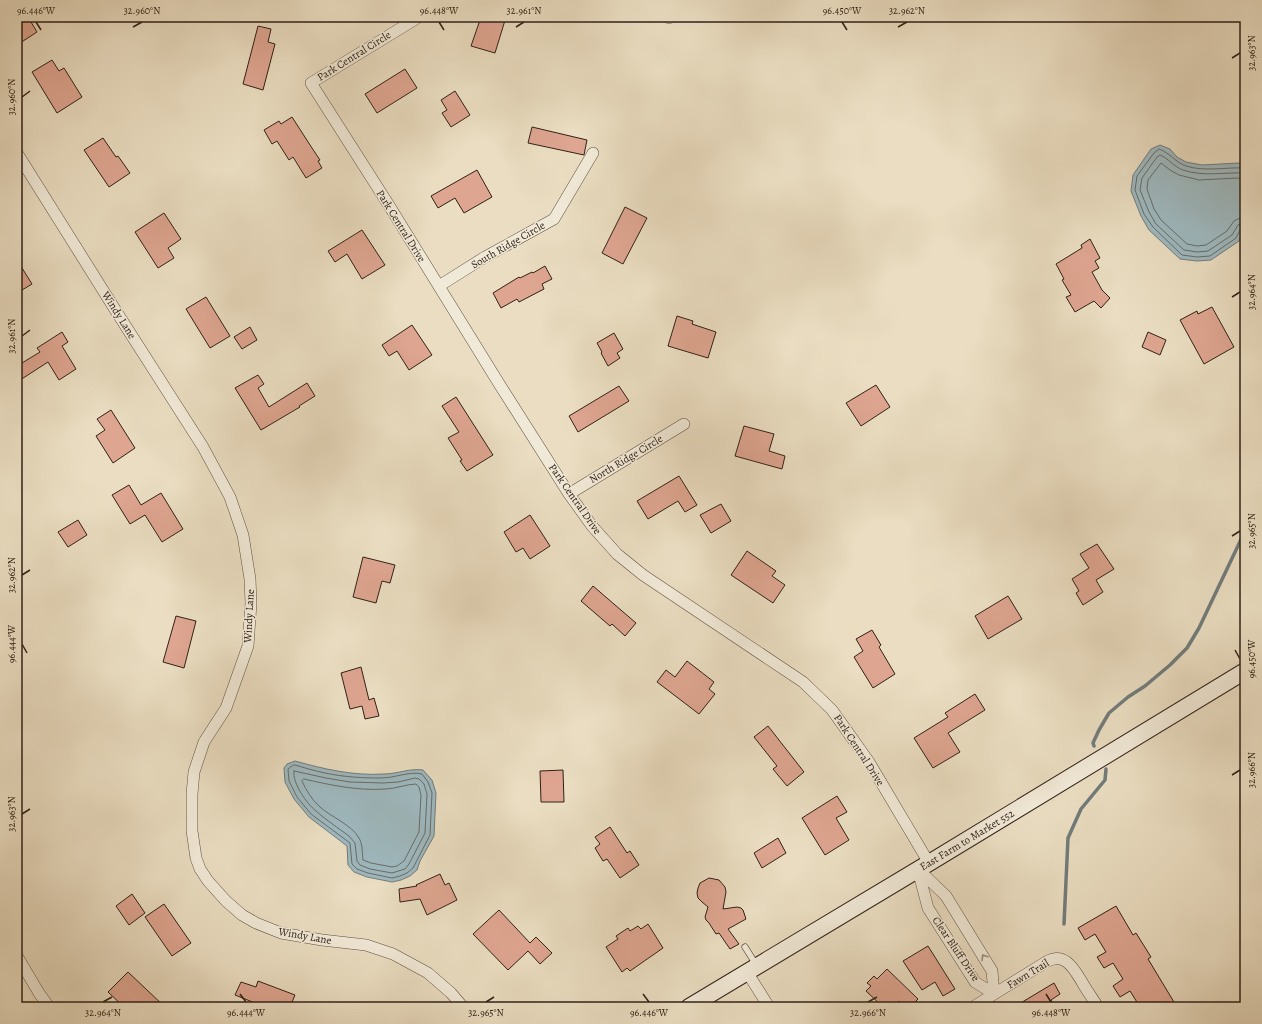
<svg xmlns="http://www.w3.org/2000/svg" width="1262" height="1024" font-family="Alegreya,serif">
	<style>
		.water { fill: #9eb8be; stroke: #727c7b }
		.lines { fill: none; stroke-linecap: round; stroke-linejoin: round }
		.shore { stroke: #676c6a; stroke-width: 1 }
		.stream { stroke: #727c7b; stroke-width: 3.5 }
		.building { fill: #dea590; stroke: #302117 }
		.service-casing { stroke: #5e5042; stroke-width: 7 }
		.minor-casing { stroke: #5e5042; stroke-width: 12 }
		.secondary-casing { stroke: #302117; stroke-width: 18 }
		.service { stroke: #f1e9d7; stroke-width: 5.5 }
		.minor { stroke: #f1e9d7; stroke-width: 11 }
		.secondary { stroke: #f1e9d7; stroke-width: 16 }
		.oneway { stroke: #9a8f81 }
		.ticks { fill: none; stroke: #302117; stroke-width: 1.5 }
		.labels { text-anchor: middle; dominant-baseline: central; stroke-width: 3; stroke-linejoin: round; paint-order: stroke }
		.street-label { font-size: 11px; fill: #302117; stroke: #f1e9d7 }
		.neatline { fill: none; stroke: #302117; stroke-width: 1.5 }
		.ticks-label { font-size: 10px; text-anchor: middle; fill: #302117 }
	</style>
	<rect width="100%" height="100%" fill="#eaddc1"/>
	<filter id="stains"><feTurbulence type="fractalNoise" baseFrequency=".005" numOctaves="4"/><feColorMatrix values="0 0 0 0 .2 0 0 0 0 .09 0 0 0 0 .02 0 0 0 .5 -.17"/></filter>
	<radialGradient id="worn" r=".72"><stop offset=".6" stop-color="#630" stop-opacity="0"/><stop offset="1" stop-color="#630" stop-opacity=".3"/></radialGradient>
	<path class="water" d="M1160,145L1170,149L1177,157L1186,162L1202,165L1239,163L1245,165V229L1239,241L1211,260L1197,261L1180,259L1149,230L1141,216L1131,191L1133,175L1151,149Z
		M295,761C324,769 353,776 384,774C397,774 410,768 423,770L432,780L436,793L434,836L420,861L417,870L410,876L401,880L392,882L367,877L354,872L348,865L347,846L309,817L294,799L285,782L284,768L287,764Z"/>
	<g class="lines">
		<path class="shore" d="M1245,168C1225,167 1205,172 1186,166C1175,162 1170,153 1159,149L1154,153L1137,176L1135,190L1144,214L1153,227L1182,255L1197,257L1210,256L1236,238L1240,230L1245,229
			M1245,173C1225,172 1203,177 1183,170C1174,167 1168,158 1160,155L1157,157L1142,178L1140,190L1149,212L1156,224L1184,250L1197,252L1208,251L1232,235L1238,225L1245,223
			M1245,179L1237,178L1199,180L1179,175L1170,170L1161,163L1148,180L1147,189L1154,209L1161,220L1187,244L1197,246L1206,245L1227,231L1234,221L1240,218L1245,217
			M295,765C305,768 315,771 325,773C343,777 363,778 381,778C395,778 409,771 422,774L428,782L432,793L430,835L413,868L407,873L400,876L392,878L368,873L357,869L352,864L350,843L311,814L297,797L289,781L288,769L292,766Z
			M294,771L326,778L350,782L383,783L398,782L415,778L419,779L424,784L427,794L425,833L409,864L405,869L392,873L370,869L360,865L357,861L355,843L349,836C338,828 326,820 316,811C307,804 292,783 294,771Z
			M304,779C330,785 358,791 385,789C395,789 407,784 416,784L419,787L421,795L419,832L404,861L397,866L392,867L371,863L363,860C362,853 363,845 359,838C352,825 331,817 320,807C312,800 306,790 302,781Z"/>
		<path class="stream" d="M1094,746L1093,743L1099,730L1109,713L1128,697L1145,686L1170,665L1187,648L1199,628L1245,531
			M1064,924L1068,838L1081,809L1105,780L1106,769"/>
	</g>
	<path class="building" d="M17,17H28L37,32L17,45Z
		M481,17H506L495,53L471,46Z
		M258,26L271,29L268,42L275,44L263,90L243,84Z
		M52,60L59,71L64,68L82,97L57,113L32,72Z
		M405,69L417,88L377,113L365,94Z
		M455,91L470,115L451,127L442,113L447,110L441,100Z
		M292,117L312,148L320,160L318,161L322,168L306,178L293,157L289,160L277,141L272,144L264,130L279,121L281,124Z
		M532,127L587,140L584,155L528,143Z
		M103,138L116,157L118,156L130,173L109,187L84,150Z
		M477,170L492,197L464,213L455,198L438,208L431,196Z
		M625,207L647,218L623,264L602,253Z
		M164,213L181,239L168,248L174,258L158,268L135,232Z
		M362,230L385,265L362,279L347,254L335,262L328,251Z
		M1090,239L1100,258L1095,261L1099,268L1092,272L1102,290L1110,298L1101,308L1094,301L1075,312L1066,297L1071,295L1062,280L1064,279L1056,264L1082,248L1081,245Z
		M17,260L32,284L17,293Z
		M545,266L552,279L542,284L544,289L519,302L517,299L501,308L493,293L519,277L520,278L532,272L533,273Z
		M206,297L230,336L210,348L186,309Z
		M1212,307L1234,347L1204,364L1180,320L1197,311L1198,314Z
		M677,316L693,321L692,324L716,332L708,358L668,346Z
		M412,325L432,355L409,370L397,351L389,356L382,345Z
		M250,327L257,340L242,349L234,337Z
		M62,332L68,342L62,346L76,369L59,380L48,362L17,382V366L40,352L37,348Z
		M1148,332L1166,340L1160,355L1142,347Z
		M614,333L623,349L617,353L620,358L608,366L601,353L602,352L597,343Z
		M258,375L264,384L258,388L269,407L307,383L315,396L299,406L300,407L261,430L235,388Z
		M876,385L890,407L861,426L846,403Z
		M619,386L629,401L578,432L569,416Z
		M456,397L493,455L467,471L460,461L462,460L448,438L459,432L442,406Z
		M111,410L135,448L113,463L96,436L105,430L97,419Z
		M744,426L774,434L769,451L785,456L782,469L735,456Z
		M679,476L697,505L685,512L678,501L648,519L637,501Z
		M129,485L141,505L161,493L183,529L162,542L145,515L130,524L112,495Z
		M721,504L731,521L711,533L700,515Z
		M530,515L550,546L530,559L523,548L516,552L504,532Z
		M78,520L87,535L68,547L58,532Z
		M1097,544L1114,569L1096,580L1103,592L1083,605L1076,593L1079,591L1072,579L1089,568L1080,554Z
		M747,551L776,571L772,576L785,585L773,603L731,575Z
		M363,557L395,565L390,583L382,581L376,603L353,597Z
		M593,586L636,623L625,636L612,624L610,626L581,601Z
		M1008,596L1022,619L988,639L975,616Z
		M176,616L196,621L184,668L163,662Z
		M872,630L881,645L879,647L895,674L873,688L854,657L863,651L856,639Z
		M687,661L714,682L709,689L715,694L699,714L657,682L666,670L675,677Z
		M361,667L369,700L374,698L379,716L365,719L362,706L350,709L341,673Z
		M975,694L985,710L948,733L960,752L933,768L914,738L948,717L945,713Z
		M768,726L804,772L787,786L773,769L777,766L754,737Z
		M563,770L564,802H541L540,771Z
		M837,796L847,812L836,818L849,840L825,855L802,818Z
		M610,827L627,853L630,851L639,865L620,878L607,859L603,861L595,848L600,844L595,837Z
		M778,838L786,853L762,868L754,853Z
		M440,874L445,885L449,883L457,900L427,915L420,899L400,902L399,889L417,886L416,885Z
		M709,878L719,880L725,887L726,892L723,909L737,907L741,908L743,910L746,919L728,929L739,944L730,949L719,933L716,934L709,923L706,920L705,917L708,907L702,902L698,898L697,893L698,888L700,883Z
		M132,894L145,913L129,925L116,906Z
		M164,904L191,943L172,956L145,917Z
		M1116,906L1133,935L1136,933L1151,957L1148,959L1177,1007H1140L1130,991L1120,997L1113,986L1123,979L1113,963L1104,968L1097,957L1106,952L1095,934L1085,940L1078,928Z
		M499,910L530,943L536,937L552,953L540,964L528,951L508,970L473,934Z
		M648,924L663,948L630,971L627,968L622,972L606,947L618,939L616,936L628,928L630,931L638,926L641,929Z
		M928,946L955,989L943,996L935,982L922,990L903,961Z
		M887,969L918,999L910,1007H905L899,1001L894,1007H883L866,991L871,986L867,983L874,976L877,979Z
		M128,972L165,1007H124L108,992Z
		M258,981L295,995L290,1007H265L235,995L241,982L256,987Z
		M1054,983L1060,994L1051,1000L1055,1007H1014Z"/>
	<g class="lines">
		<defs>
			<path id="service" d="M745,947L757,966"/>
			<path id="minor" d="M419,17L311,83L390,207L498,382L569,494L592,526L617,554L643,575L803,682L832,710L869,762L929,863
				M668,17L669,18
				M17,153L116,311L203,447L230,497L243,535L250,579L251,603L248,646L226,708L204,742L194,772L192,794V831L196,858L200,869L208,881L226,901L242,915L256,923L281,933L322,940L366,945L393,954L428,973L451,993L463,1007
				M439,286L485,257L554,219L593,153
				M569,494L684,424
				M918,870L928,908L975,982L994,994
				M919,870L946,896L992,971L994,994
				M17,956L39,993L49,1007
				M747,972L769,1007
				M973,1007L1046,962C1065,951 1074,969 1082,982C1087,991 1093,999 1098,1007"/>
			<path id="secondary" d="M689,1007L929,863L1245,671"/>
		</defs>
		<use href="#service" class="service-casing"/>
		<use href="#minor" class="minor-casing"/>
		<use href="#secondary" class="secondary-casing"/>
		<use href="#service" class="service"/>
		<use href="#minor" class="minor"/>
		<use href="#secondary" class="secondary"/>
	</g>
	<defs><path id="oneway-chevron" d="M-2-3.5L2.5 0L-2 3.5" fill="none" stroke-width="1.6" stroke-linecap="round" stroke-linejoin="round"/></defs>
	<use class="oneway" href="#oneway-chevron" transform="translate(984 957) rotate(-122)"/>
	<path class="ticks" d="M36,22L41,30M439,22L444,30M842,22L847,30M133,27L142,22M516,27L524,22M898,27L907,22M1232,58L1240,53M22,97L30,91M1232,297L1240,292M22,336L30,330M1232,536L1240,531M22,575L30,570M22,644L27,653M1235,650L1240,659M1232,775L1240,770M22,814L30,809M240,994L246,1002M643,994L649,1002M1046,994L1051,1002M103,1002L112,997M486,1002L494,997M868,1002L877,997"/>
	<g class="labels">
		<g class="street-label">
			<text transform="translate(354 56) rotate(-32)">Park Central Circle</text>
			<text transform="translate(401 226) rotate(58)">Park Central Drive</text>
			<text transform="translate(508 245) rotate(-30)">South Ridge Circle</text>
			<text transform="translate(119 315) rotate(58)">Windy Lane</text>
			<text transform="translate(626 459) rotate(-31)">North Ridge Circle</text>
			<text transform="translate(575 499) rotate(55)">Park Central Drive</text>
			<text transform="translate(249 616) rotate(-87)">Windy Lane</text>
			<text transform="translate(859 750) rotate(57)">Park Central Drive</text>
			<text transform="translate(967 840) rotate(-31)">East Farm to Market 552</text>
			<text transform="translate(305 936) rotate(10)">Windy Lane</text>
			<text transform="translate(956 949) rotate(56)">Clear Bluff Drive</text>
			<text transform="translate(1028 974) rotate(-31)">Fawn Trail</text>
		</g>
	</g>
	<rect width="1262" height="1024" fill="none" stroke="#eaddc1" stroke-width="44"/>
	<rect x="22" y="22" width="1218" height="980" class="neatline"/>
	<g class="ticks-label">
		<text x="36" y="14">96.446°W</text>
		<text x="142" y="14">32.960°N</text>
		<text x="439" y="14">96.448°W</text>
		<text x="524" y="14">32.961°N</text>
		<text x="842" y="14">96.450°W</text>
		<text x="907" y="14">32.962°N</text>
		<text transform="translate(1251 53) rotate(-90)" y="4">32.963°N</text>
		<text transform="translate(11 97) rotate(-90)" y="4">32.960°N</text>
		<text transform="translate(1251 292) rotate(-90)" y="4">32.964°N</text>
		<text transform="translate(11 336) rotate(-90)" y="4">32.961°N</text>
		<text transform="translate(1251 531) rotate(-90)" y="4">32.965°N</text>
		<text transform="translate(11 575) rotate(-90)" y="4">32.962°N</text>
		<text transform="translate(11 644) rotate(-90)" y="4">96.444°W</text>
		<text transform="translate(1251 659) rotate(-90)" y="4">96.450°W</text>
		<text transform="translate(1251 770) rotate(-90)" y="4">32.966°N</text>
		<text transform="translate(11 814) rotate(-90)" y="4">32.963°N</text>
		<text x="103" y="1016">32.964°N</text>
		<text x="246" y="1016">96.444°W</text>
		<text x="486" y="1016">32.965°N</text>
		<text x="649" y="1016">96.446°W</text>
		<text x="868" y="1016">32.966°N</text>
		<text x="1051" y="1016">96.448°W</text>
	</g>
	<rect width="100%" height="100%" filter="url(#stains)"/>
	<rect width="100%" height="100%" fill="url(#worn)"/>
</svg>
